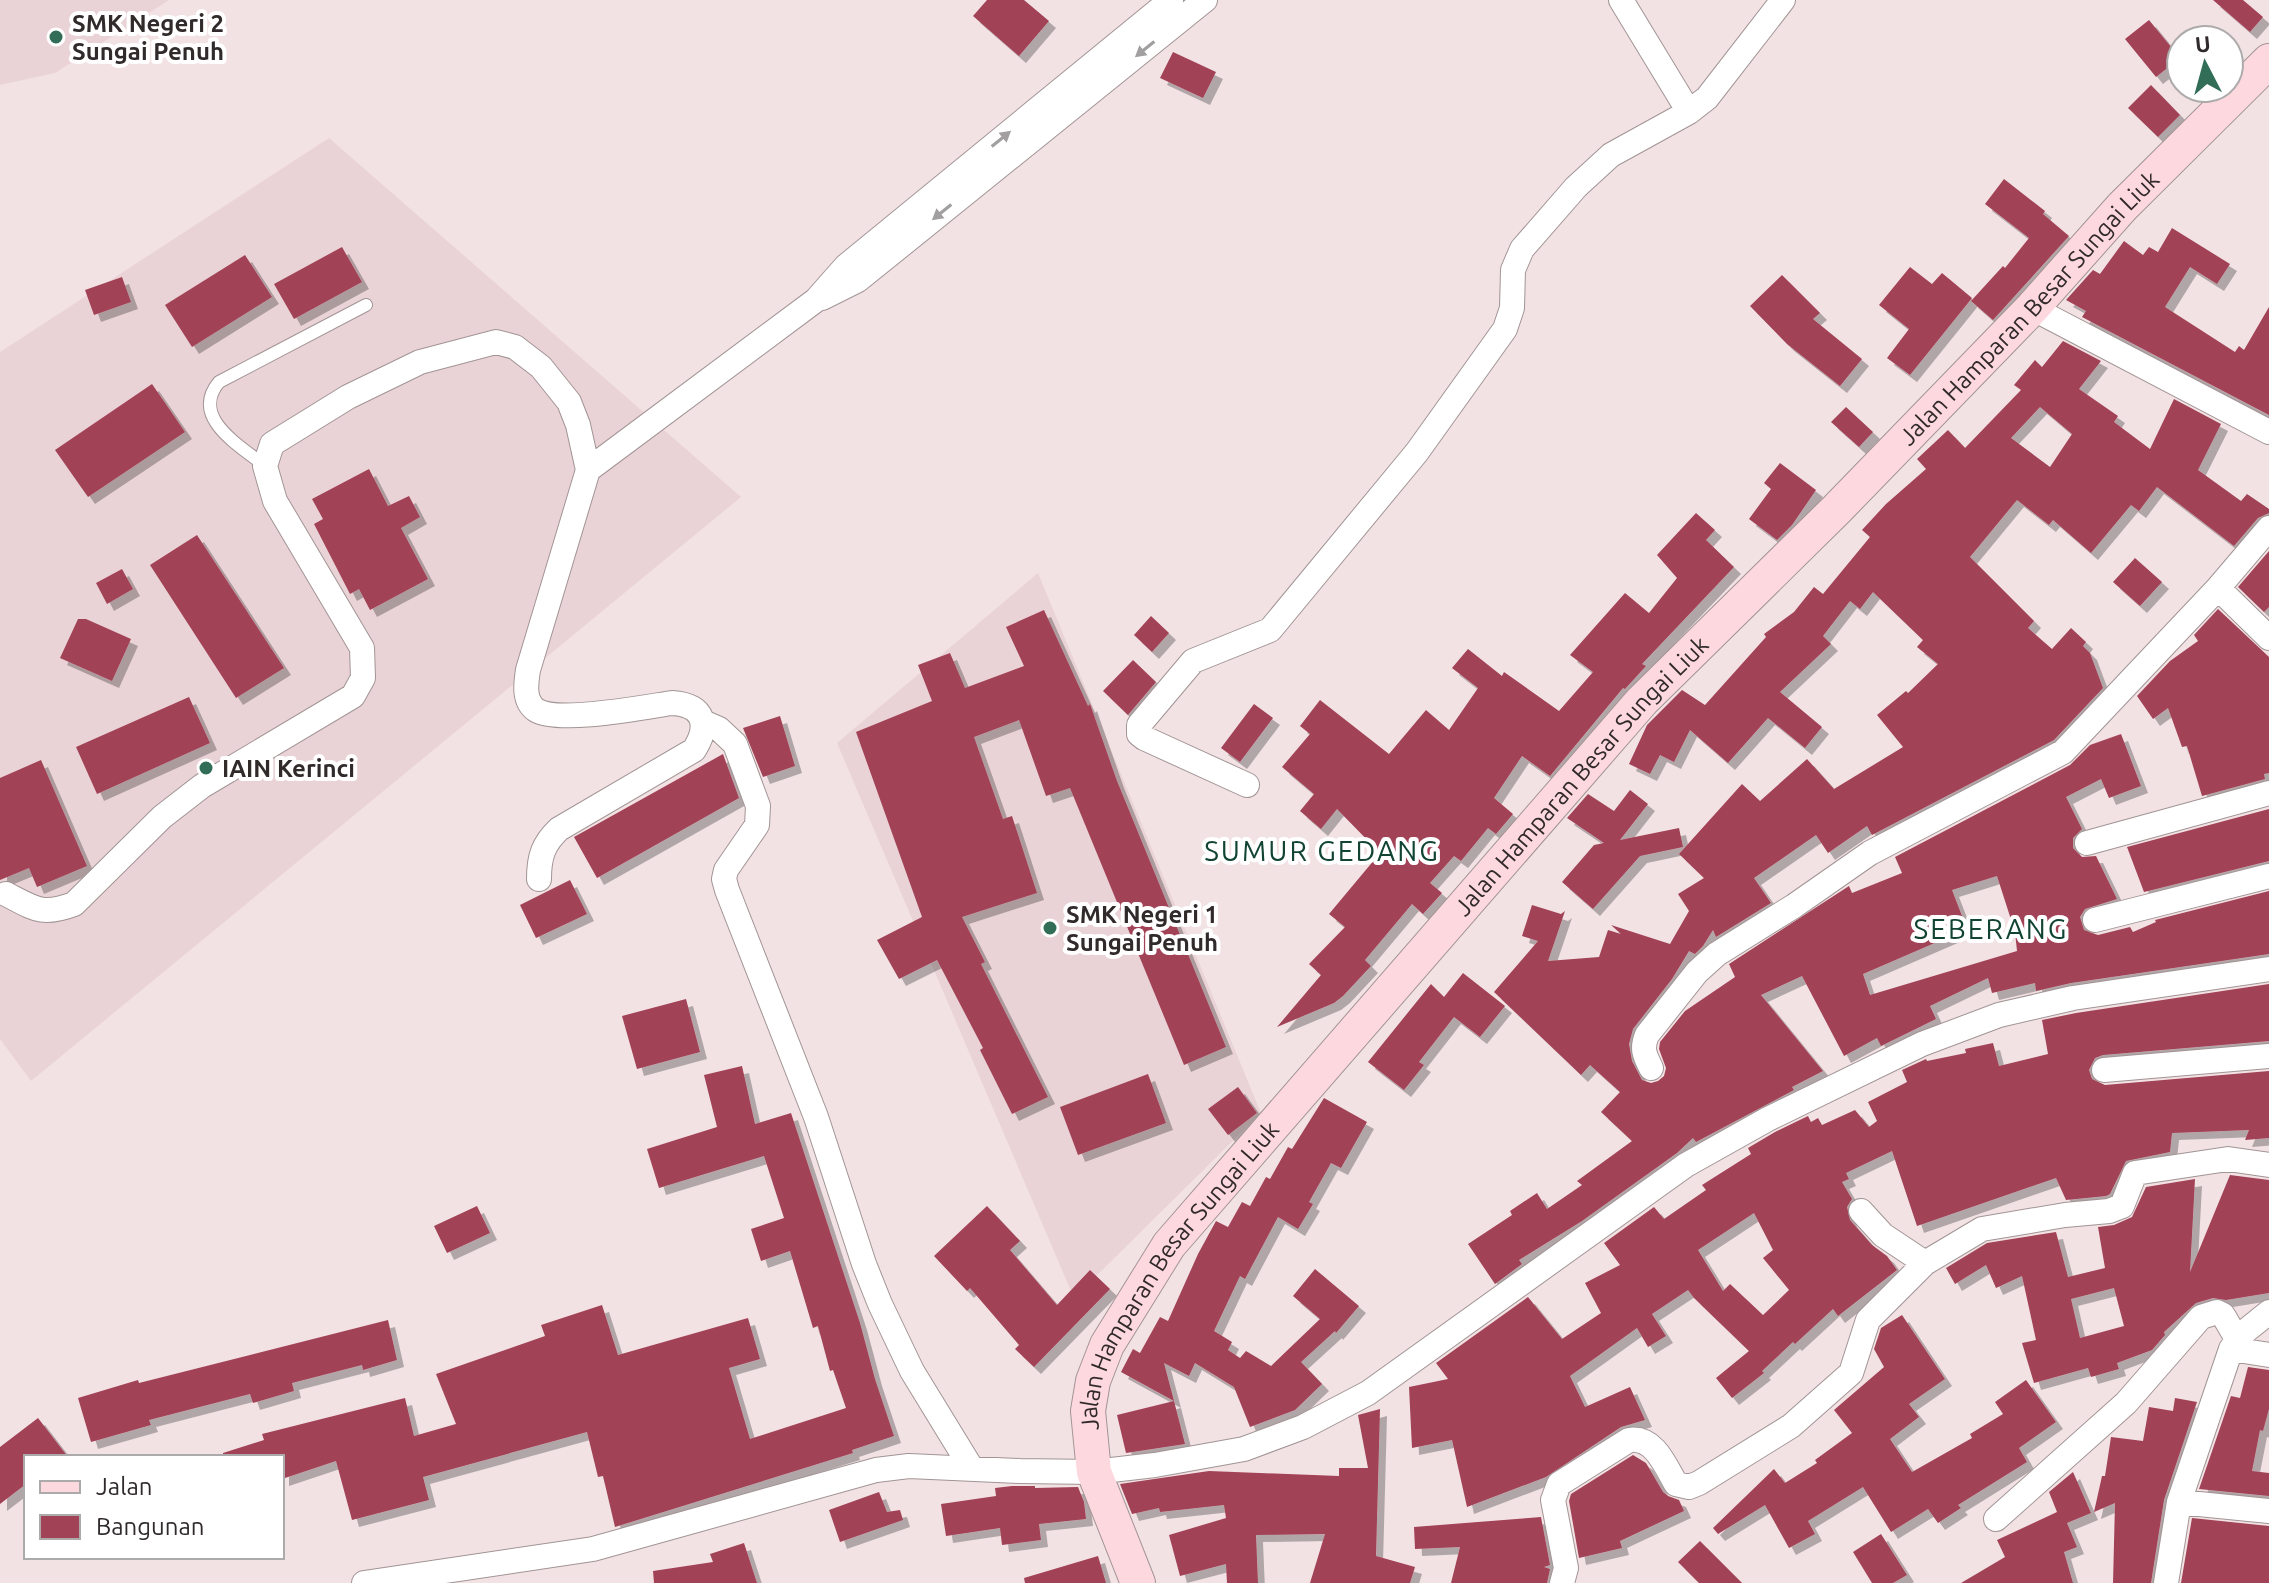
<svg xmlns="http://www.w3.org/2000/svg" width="2269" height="1583" font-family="Ubuntu,sans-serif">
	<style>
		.built { fill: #ead3d6 }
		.building { fill: #a24257; fill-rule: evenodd; filter: url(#shadow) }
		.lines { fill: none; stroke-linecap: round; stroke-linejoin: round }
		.lane-casing { stroke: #a29495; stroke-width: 14 }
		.street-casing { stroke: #a29495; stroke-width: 26 }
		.secondary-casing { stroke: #a29495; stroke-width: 36 }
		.lane { stroke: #fff; stroke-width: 12 }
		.street { stroke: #fff; stroke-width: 24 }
		.secondary { stroke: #fed8df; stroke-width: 34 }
		.oneway { fill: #a29fa0 }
		.poi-dot { fill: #316d57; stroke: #fff; stroke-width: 3 }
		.labels { text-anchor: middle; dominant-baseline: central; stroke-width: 8; stroke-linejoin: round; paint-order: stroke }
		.poi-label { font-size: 24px; font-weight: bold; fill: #302a2b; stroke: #fff; text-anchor: start }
		.street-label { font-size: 24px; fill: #302a2b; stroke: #fff }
		.quarter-label { font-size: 28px; letter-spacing: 2px; fill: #124433; stroke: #fff }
	</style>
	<defs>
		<filter id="shadow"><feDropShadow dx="7" dy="7" stdDeviation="0" flood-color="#0004"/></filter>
	</defs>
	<rect width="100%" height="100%" fill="#f2e2e4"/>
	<path class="built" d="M0,0H169L55,73L0,85Z
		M329,138L741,497L31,1081L0,1039V352Z
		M1038,573L1261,1113L1074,1298L837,743Z"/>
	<path class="building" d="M987,0H1024L1049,21L1019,56L973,16Z
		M2213,0H2243L2263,17L2250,32Z
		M2149,20L2180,58L2156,77L2125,39Z
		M1173,52L1216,72L1203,98L1160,78Z
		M2151,85L2180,115L2158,137L2128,108Z
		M2004,179L2045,211L2043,214L2069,236L1993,320L1971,301L2003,266L2005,268L2029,238L1985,204Z
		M2172,228L2230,264L2217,284L2190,267L2165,307L2235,352L2239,346L2244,350L2269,307V415L2082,317L2086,311L2066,300L2093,270L2100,274L2124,241L2143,255L2149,247L2158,252Z
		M342,247L362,282L294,319L274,284Z
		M245,255L272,297L192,347L165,305Z
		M1910,267L1932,284L1942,273L1972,298L1910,375L1887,358L1909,329L1879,305Z
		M1782,275L1820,313L1813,319L1862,359L1840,386L1787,344L1750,306Z
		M122,277L131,302L94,315L85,290Z
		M2063,341L2101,361L2079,389L2118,416L2114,422L2150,449L2174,399L2221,424L2198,470L2241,501L2247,494L2269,509V513L2258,518L2234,546L2157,487L2139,511L2131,505L2091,553L2053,520L2049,525L2017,500L1970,557L2034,621L2028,628L2052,649L2071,628L2086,642L2083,646L2090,653L2103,688L2054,740L1872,835L1867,826L1828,853L1816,835L1754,878L1771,903L1716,937L1713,930L1703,946L1695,954L1689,951L1672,979L1633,1029L1629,1044L1632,1061L1642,1080L1651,1083L1658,1081L1664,1076L1666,1068L1659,1049L1660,1042L1685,1011L1735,977L1729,964L1849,886L1852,893L1902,873L1895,857L2070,765L2090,745L2121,734L2141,786L2109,798L2101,779L2066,797L2082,829L2073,838V848L2082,857L2096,856L2117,899L2085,909L2080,917L2084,930L2098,935L2130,927L2133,932L2156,922L2155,920L2269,891V954L2071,983L2036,991L2035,983L1992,993L1988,978L1930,1006L1936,1019L1881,1046L1877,1038L1844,1056L1802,976L1761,995L1823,1071L1792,1087L1794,1090L1696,1142L1693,1138L1677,1153L1582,1221L1519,1260L1522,1264L1495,1284L1468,1244L1512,1215L1510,1211L1537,1193L1547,1209L1582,1185L1577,1181L1632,1141L1601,1112L1620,1092L1590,1065L1581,1075L1494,992L1538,941L1522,936L1532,905L1561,914L1565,911L1548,961L1599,957L1608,930L1621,934L1611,925L1670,944L1689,911L1678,894L1704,878L1679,854L1742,784L1760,801L1807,759L1834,789L1903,747L1877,715L1906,691L1908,693L1938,664L1917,647L1923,640L1873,592L1860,609L1850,601L1823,636L1831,644L1780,692L1822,727L1805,748L1768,718L1728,763L1690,730L1674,762L1660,755L1650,774L1629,764L1647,725L1682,690L1705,705L1766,637L1764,634L1794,612L1814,587L1823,594L1870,537L1862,530L1886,504L1926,469L1917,459L1948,430L1965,448L2021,390L2014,385L2035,360L2042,367ZM2040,407L2072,434L2050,467L2011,438ZM1997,876L2015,932L2017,951L1870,995L1863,974L1967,929L1952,890Z
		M152,384L185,432L88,497L55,450Z
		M1846,407L1873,432L1859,447L1831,422Z
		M1780,463L1816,490L1792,525L1777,540L1749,519L1771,489L1764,483Z
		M369,469L388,506L409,496L420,517L401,528L428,579L370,610L359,589L350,594L314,524L323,519L312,499Z
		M1696,513L1715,530L1706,540L1734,567L1642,664L1646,666L1625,689L1623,688L1550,776L1522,756L1494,798L1513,814L1496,834L1488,828L1461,861L1454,856L1430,883L1442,893L1423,914L1412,904L1365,960L1371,966L1343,996L1334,1003L1277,1027L1321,975L1309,964L1345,927L1329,914L1380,853L1337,809L1321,829L1300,811L1314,794L1282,767L1310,734L1300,726L1320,700L1389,754L1426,710L1449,730L1478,688L1452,668L1468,649L1502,676L1504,672L1559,711L1593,672L1570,655L1625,593L1649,613L1677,578L1657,555Z
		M197,535L284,668L236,698L150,565Z
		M2269,551V607L2264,612L2238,587Z
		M2135,558L2162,582L2140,606L2113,582Z
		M122,569L133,589L107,604L96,583Z
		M2218,609L2269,657V773L2264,774L2265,779L2202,796L2187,746L2182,747L2168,708L2153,719L2137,696L2170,661L2198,641L2194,635Z
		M1044,610L1088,706L1090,704L1117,781L1226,1047L1184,1065L1070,788L1046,796L1019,720L974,737L1003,819L1012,816L1037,893L962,917L985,962L981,964L1048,1097L1012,1114L980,1050L983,1048L937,960L899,979L877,940L922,917L856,732L932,701L918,665L950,653L965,688L1024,666L1006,627Z
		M1151,616L1169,633L1152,652L1134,635Z
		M78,619H86L131,639L112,681L60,658Z
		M1133,660L1156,682L1128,715L1103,691Z
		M189,697L210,743L97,794L76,747Z
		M1254,704L1273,718L1240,762L1221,748Z
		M780,716L795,766L763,777L743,728Z
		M723,754L739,798L597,878L574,837Z
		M41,760L87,866L37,887L29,868L0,880V778Z
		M1630,790L1648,804L1620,840L1679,828L1683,847L1640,856L1593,909L1562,882L1594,845L1604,843L1567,818L1588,794L1614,811Z
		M2269,809V861L2144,892L2127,847Z
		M570,880L587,914L536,938L520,905Z
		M1463,973L1505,1006L1480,1037L1454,1017L1419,1062L1424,1065L1404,1090L1368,1062L1431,984L1444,997Z
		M2269,984V1041L2103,1055L2095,1058L2089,1070L2092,1079L2105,1085L2269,1071V1138L2245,1140L2249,1130L2172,1133L2170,1152L2126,1161L2110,1194L2106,1196L2066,1200L2056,1178L1917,1226L1892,1151L1846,1173L1849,1179L1842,1182L1852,1199L1847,1207L1850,1220L1872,1245L1887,1256L1897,1270L1838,1316L1833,1309L1795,1344L1793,1342L1762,1371L1764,1373L1732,1398L1716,1378L1749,1351L1694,1298L1688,1290L1652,1314L1666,1336L1648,1347L1637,1328L1570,1376L1585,1407L1630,1387L1645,1420L1621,1427L1546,1477L1467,1507L1452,1440L1412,1448L1409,1387L1448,1379L1436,1363L1528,1297L1562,1339L1601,1313L1585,1283L1620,1265L1604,1243L1654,1207L1664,1219L1706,1190L1702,1185L1751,1154L1748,1148L1775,1132L1808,1116L1811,1122L1818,1118L1822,1125L1855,1110L1869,1127L1877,1121L1868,1102L1907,1082L1902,1070L1926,1059L1927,1061L1966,1053L1965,1049L1993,1043L1999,1066L2048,1054L2042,1020L2076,1013ZM1754,1213L1773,1250L1763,1258L1789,1290L1763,1315L1730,1284L1723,1291L1698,1250Z
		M686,999L700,1052L637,1069L622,1016Z
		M742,1066L755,1124L791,1113L860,1323L875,1379L894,1436L852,1450L853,1453L615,1527L603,1476L598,1477L587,1432L423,1477L429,1500L352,1520L336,1461L282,1479V1457H223V1453L264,1440L262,1434L405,1398L414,1436L456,1424L436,1374L545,1336L541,1325L602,1305L618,1355L748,1318L760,1359L729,1368L750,1439L846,1408L833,1370L830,1371L818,1326L813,1328L790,1251L761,1261L751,1229L784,1218L764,1156L659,1188L647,1149L717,1127L704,1075Z
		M1148,1074L1166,1123L1078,1155L1060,1107Z
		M1238,1087L1257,1113L1228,1135L1208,1109Z
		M1324,1098L1367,1122L1341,1168L1331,1163L1309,1202L1313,1204L1298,1229L1278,1217L1245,1279L1240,1276L1214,1331L1232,1342L1228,1350L1240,1358L1246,1351L1271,1366L1320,1319L1293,1296L1315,1269L1359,1306L1336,1333L1335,1331L1301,1362L1322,1384L1295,1410L1250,1427L1234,1387L1195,1363L1189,1376L1164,1363L1174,1401L1121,1372L1133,1349L1140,1353L1160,1317L1168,1321L1198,1254L1216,1221L1228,1227L1242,1202L1250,1206L1266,1177L1270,1179L1288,1147L1292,1149Z
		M2230,1175L2269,1180V1293L2226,1300L2213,1298L2196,1303L2164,1332L2165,1335L2152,1350L2117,1363L2119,1369L2091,1377L2088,1368L2034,1383L2022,1343L2036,1340L2022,1276L1996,1288L1986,1265L1955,1284L1946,1268L1987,1243L2056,1232L2068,1277L2105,1268L2098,1227L2114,1225L2132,1217L2146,1187L2195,1179L2190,1272ZM2114,1288L2124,1326L2080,1338L2071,1299Z
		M477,1206L490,1233L447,1253L434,1226Z
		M987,1206L1020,1241L1010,1250L1057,1305L1090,1270L1110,1289L1034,1367L1015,1349L1019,1345L970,1288L967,1291L934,1256Z
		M1902,1315L1945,1379L1909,1404L1919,1417L1890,1439L1912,1472L1972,1438L1970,1434L2003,1414L1995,1402L2026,1380L2056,1422L2019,1448L2027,1462L1958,1505L1961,1508L1938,1523L1928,1509L1891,1532L1863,1487L1808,1521L1815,1534L1789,1548L1765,1505L1718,1534L1713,1528L1774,1469L1785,1483L1817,1463L1815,1460L1852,1433L1834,1410L1884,1367L1874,1349L1881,1328Z
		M388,1320L397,1360L363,1370L362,1365L292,1383L294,1391L253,1403L250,1394L149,1420L151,1425L91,1442L78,1398L138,1380L139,1383Z
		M2248,1367L2269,1370V1409L2263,1431L2260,1430L2252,1471L2269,1473V1496L2199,1489L2231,1396L2240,1398Z
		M2175,1398L2197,1402L2164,1500L2151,1583H2113L2115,1503L2094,1512L2102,1476H2105L2111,1437L2143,1441L2149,1407L2173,1411Z
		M1174,1401L1185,1444L1126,1453L1117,1415Z
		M1380,1409L1376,1556L1415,1567L1410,1583H1310L1325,1534L1256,1535L1258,1583H1227L1226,1564L1180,1576L1169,1535L1226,1518L1224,1505L1160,1512L1159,1508L1132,1514L1120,1484L1209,1471L1339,1476V1468H1368L1358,1415Z
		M38,1418L68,1457H26V1484L0,1504V1447Z
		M1633,1455L1646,1463L1663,1492L1668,1496L1679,1500L1684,1511L1620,1541L1622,1548L1579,1558L1569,1501L1571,1494Z
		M2073,1472L2091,1513L2067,1523L2077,1547L2064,1552L2073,1583H1961L2005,1557L1997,1540L2057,1512L2049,1492Z
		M1012,1486H1035V1488L1078,1487L1084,1502L1086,1519L1039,1524L1041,1540L1002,1545L1000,1528L946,1536L941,1504L996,1496L995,1488Z
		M879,1492L887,1512L900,1510L903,1520L840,1542L829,1510Z
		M1541,1517L1550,1565L1544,1567L1550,1569L1547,1583H1451L1460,1547L1415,1549L1414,1527Z
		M2192,1518L2269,1526V1583H2181Z
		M1881,1534L1907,1575L1893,1583H1872L1853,1552Z
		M1700,1541L1742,1583H1699L1678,1562Z
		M744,1543L757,1583H654L653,1571L713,1562L710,1554Z
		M1098,1556L1106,1583H1025L1024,1578Z"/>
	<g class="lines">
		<defs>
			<path id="lane" d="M265,466C241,446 189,418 219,382L366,305"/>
			<path id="street" d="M1621,0L1689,112
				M822,298L858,280L1205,0
				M2032,308L2269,432
				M588,470L816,300L846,266L1171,0
				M2218,588L2269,638
				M703,722L719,729L735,744L758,806L757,825L726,870L724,879L727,890L816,1117L864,1264L880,1304L912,1371L972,1469
				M1247,785L1144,738L1139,734V725L1193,661L1270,630L1417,452L1505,329L1512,308L1513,270L1522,249L1576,187L1611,155L1689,112L1707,98L1783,0
				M2087,843L2269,793
				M6,894C35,909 42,916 74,904L162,817L202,786L353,696L363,678L362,648L275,501L265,466L272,444L348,397L420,362L496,342L515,347L541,367L569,402L578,425L588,470L528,670C526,683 523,701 536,710C558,724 645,707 672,703C704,705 710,725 694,750L559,829C543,844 539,857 539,879
				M2095,920L2269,876
				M1651,1068C1645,1056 1641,1049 1647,1035L1697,972L1717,954L1794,906L1870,853L2063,752L2218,588L2269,528
				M2104,1070L2269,1056
				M1861,1211L1883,1235L1925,1263
				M2231,1349L2269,1355
				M2179,1502L2231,1349L2243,1333L2269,1312
				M1996,1519L2126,1403L2201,1317L2217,1312L2223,1315L2237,1339
				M364,1583L593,1549L876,1470L909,1466L1020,1471L1094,1472L1155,1465L1244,1449L1303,1427L1368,1393L1686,1165L1768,1119L1922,1044L1999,1015L2073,998L2269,969
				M1562,1583L1566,1568L1553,1500L1559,1484L1629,1440C1654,1436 1665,1465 1676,1484L1689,1487L1699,1483L1791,1426L1851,1373L1868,1320L1925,1263L1982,1229L2065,1215L2109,1211L2122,1206L2135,1173L2228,1159L2269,1165
				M2166,1583L2179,1502L2269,1511"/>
			<g id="secondary">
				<path id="s1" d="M1138,1583L1094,1472L1088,1411L1093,1381L1107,1345L1169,1245L1642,701L1836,510L2032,308L2122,207L2269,61"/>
			</g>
		</defs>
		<use href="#lane" class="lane-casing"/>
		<use href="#street" class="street-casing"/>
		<use href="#secondary" class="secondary-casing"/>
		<use href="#lane" class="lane"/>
		<use href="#street" class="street"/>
		<use href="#secondary" class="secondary"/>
	</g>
	<defs><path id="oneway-solid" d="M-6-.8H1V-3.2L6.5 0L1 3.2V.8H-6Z" transform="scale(2)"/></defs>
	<g class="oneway">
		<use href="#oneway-solid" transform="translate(1145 49) rotate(141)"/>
		<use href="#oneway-solid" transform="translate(1001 139) rotate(-39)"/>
		<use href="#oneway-solid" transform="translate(942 212) rotate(141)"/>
	</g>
	<g class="poi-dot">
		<circle cx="56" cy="37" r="8"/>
		<circle cx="206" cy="768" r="8"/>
		<circle cx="1050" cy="928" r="8"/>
	</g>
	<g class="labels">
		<g class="poi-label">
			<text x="72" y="23">SMK Negeri 2<tspan x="72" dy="28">Sungai Penuh</tspan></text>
			<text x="222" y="768">IAIN Kerinci</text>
			<text x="1066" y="914">SMK Negeri 1<tspan x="1066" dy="28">Sungai Penuh</tspan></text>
		</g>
		<g class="street-label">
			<text stroke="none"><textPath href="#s1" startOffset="1640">Jalan Hamparan Besar Sungai Liuk</textPath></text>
			<text stroke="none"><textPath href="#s1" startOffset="992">Jalan Hamparan Besar Sungai Liuk</textPath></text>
			<text stroke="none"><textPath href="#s1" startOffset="344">Jalan Hamparan Besar Sungai Liuk</textPath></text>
		</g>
		<g class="quarter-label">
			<text x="1322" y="850">SUMUR GEDANG</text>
			<text x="1991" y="928">SEBERANG</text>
		</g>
	</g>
	<rect x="24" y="1455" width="260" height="104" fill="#ffffff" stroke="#acaaaa" stroke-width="2"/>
	<rect x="40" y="1481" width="40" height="12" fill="#fed8df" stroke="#acaaaa" stroke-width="2"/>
	<text x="96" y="1495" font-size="24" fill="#302a2b">Jalan</text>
	<rect x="40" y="1515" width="40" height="24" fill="#a24257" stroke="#acaaaa" stroke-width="2"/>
	<text x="96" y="1535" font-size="24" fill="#302a2b">Bangunan</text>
	<g transform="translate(2205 64) rotate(354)"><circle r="38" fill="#ffffff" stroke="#acaaaa" stroke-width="2"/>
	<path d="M0-6L14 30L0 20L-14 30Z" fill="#316d57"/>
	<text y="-12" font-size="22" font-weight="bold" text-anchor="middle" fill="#302a2b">U</text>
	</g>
</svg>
